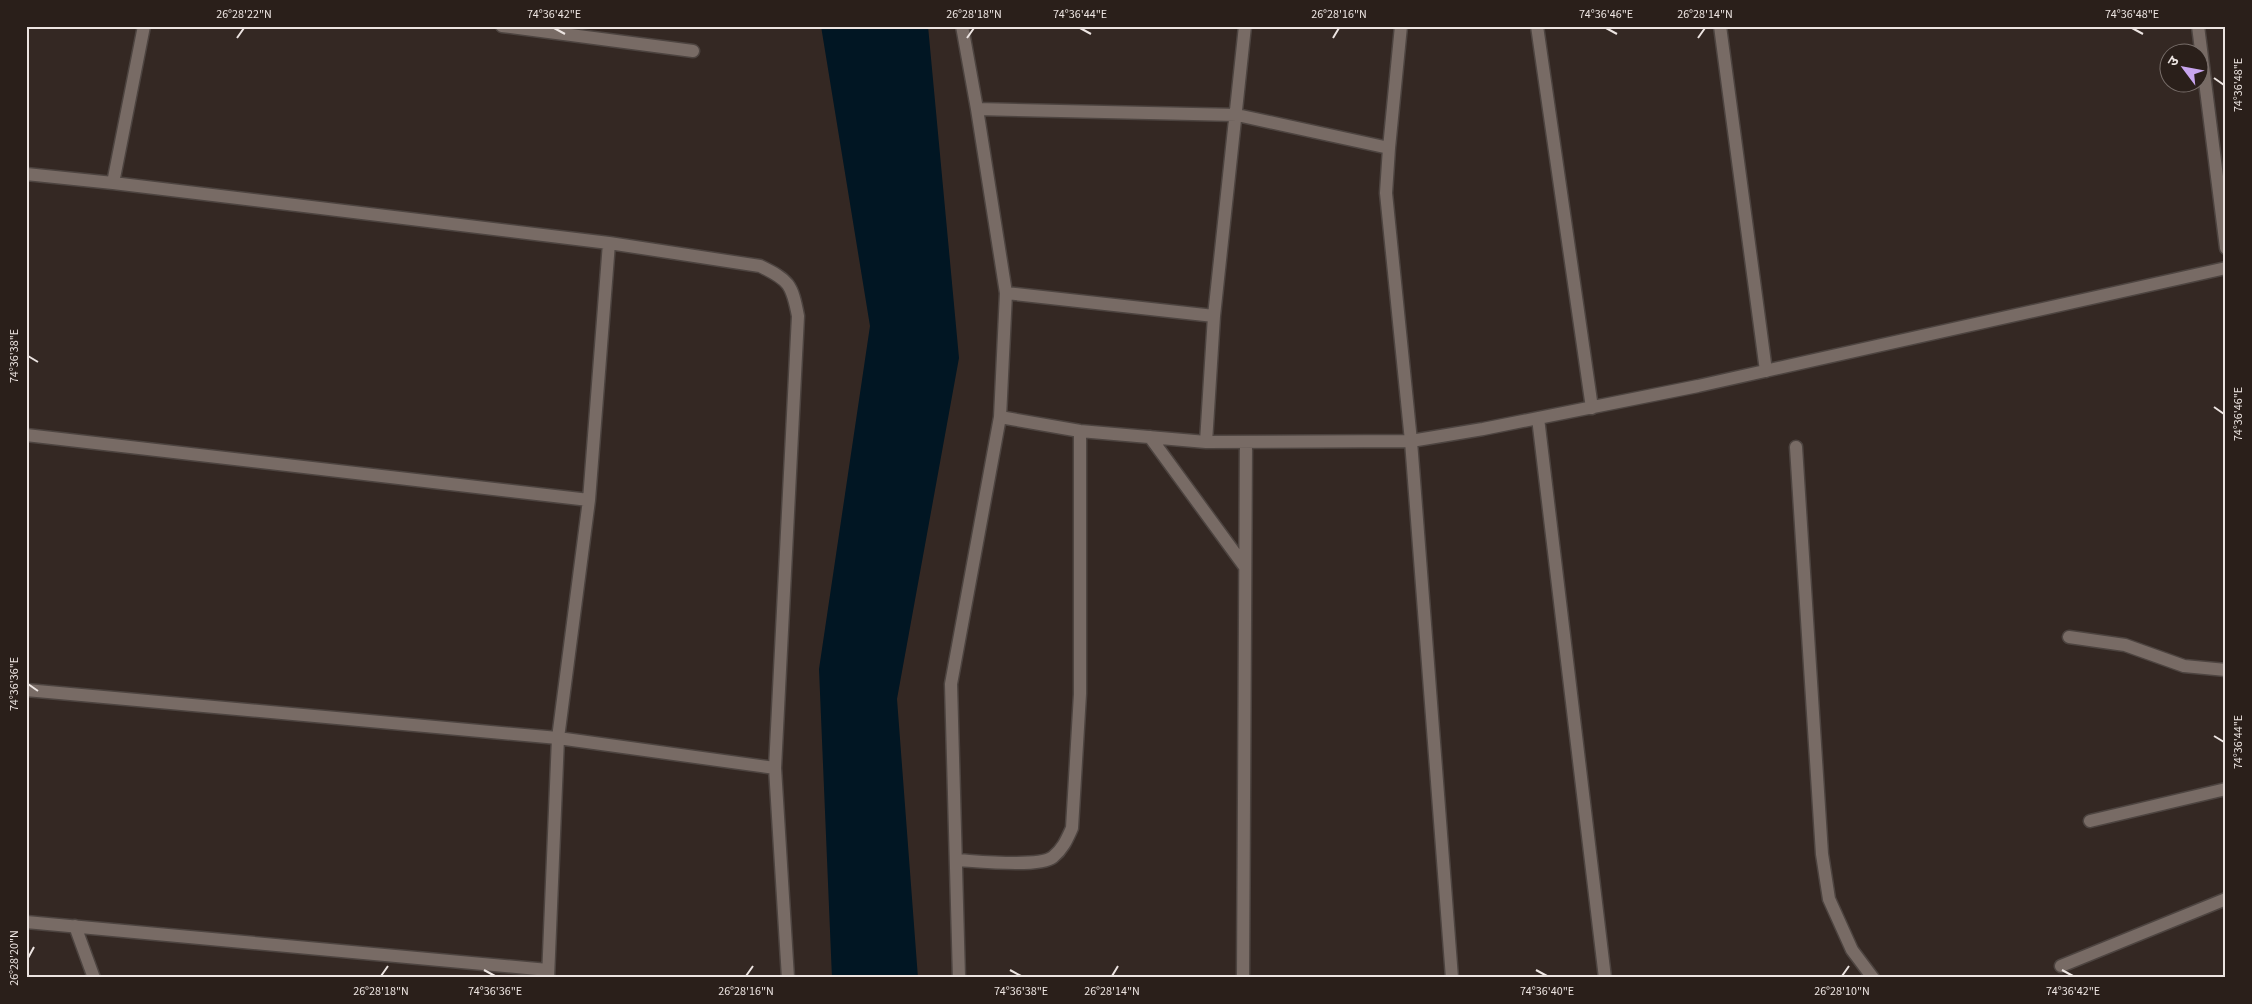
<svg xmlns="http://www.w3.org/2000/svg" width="2252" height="1004" font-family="'Source Sans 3','Noto Sans Devanagari',sans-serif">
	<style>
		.water { fill: #011623 }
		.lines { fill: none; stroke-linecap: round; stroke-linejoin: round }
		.lane-casing { stroke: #4d4440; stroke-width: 15 }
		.street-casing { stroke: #4d4440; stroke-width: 15 }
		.lane { stroke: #786b65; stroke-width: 12 }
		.street { stroke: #786b65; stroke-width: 12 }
		.ticks { fill: none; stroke: #ece4e1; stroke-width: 2 }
		.neatline { fill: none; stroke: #ece4e1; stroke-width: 2 }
		.ticks-label { font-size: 12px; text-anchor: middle; fill: #ece4e1 }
	</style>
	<rect width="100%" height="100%" fill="#342823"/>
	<path class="water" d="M821,26H928L959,358L897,699L918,978H832L819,669L870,326Z"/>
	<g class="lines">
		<defs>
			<path id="lane" d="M1796,447L1822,854L1829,899L1852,950L1873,978"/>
			<path id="street" d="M502,26L693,51
				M1537,26L1592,408
				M1720,26L1766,371
				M2198,26L2226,248
				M977,109L1237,115L1389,148L1386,193L1411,441L1452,978
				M1389,148L1401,26
				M26,174L113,183L609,243L760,266C789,280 792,284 798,316L775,768L788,978
				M113,183L144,26
				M1006,293L1214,316
				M1000,417L1080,431L1206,442L1411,441L1483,429L1698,386L2226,268
				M1538,418L1605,978
				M26,435L589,500
				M1150,437L1245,567
				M1206,442L1214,316L1245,26
				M2069,637L2125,645L2184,666L2226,670
				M26,690L558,738L775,768
				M2090,821L2226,789
				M956,860C976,861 1039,868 1053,857C1063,849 1067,839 1072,828L1080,694V431
				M26,922L548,970
				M75,926L94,978
				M2061,966L2226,899
				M548,978L558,738L589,500L609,243
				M959,978L951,684L1000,417L1006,293L977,109L962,26
				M1243,978L1246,442"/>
		</defs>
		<use href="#lane" class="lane-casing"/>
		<use href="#street" class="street-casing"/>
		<use href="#lane" class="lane"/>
		<use href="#street" class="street"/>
	</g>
	<path class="ticks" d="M554,28L565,34M1080,28L1091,34M1606,28L1617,34M2132,28L2143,34M237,38L244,28M967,38L974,28M1333,38L1339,28M1698,38L1705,28M2214,78L2224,85M28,356L38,362M2214,407L2224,414M28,684L38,691M2214,736L2224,742M28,958L34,947M484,970L495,976M1010,970L1021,976M1536,970L1547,976M2062,970L2073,976M381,976L388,966M746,976L753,966M1112,976L1118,966M1842,976L1849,966"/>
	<rect width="2252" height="1004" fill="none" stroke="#2a1f1a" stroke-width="55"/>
	<g transform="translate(2184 68) rotate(302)"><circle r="24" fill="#2a1f1a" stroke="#786e6a"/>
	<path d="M0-4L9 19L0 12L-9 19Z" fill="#c8a5ef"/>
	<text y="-8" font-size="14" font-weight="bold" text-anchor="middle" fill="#ece4e1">उ</text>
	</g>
	<rect x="28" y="28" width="2196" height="948" class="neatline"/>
	<g class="ticks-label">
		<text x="244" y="18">26°28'22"N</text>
		<text x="554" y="18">74°36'42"E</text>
		<text x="974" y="18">26°28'18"N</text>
		<text x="1080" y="18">74°36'44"E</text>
		<text x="1339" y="18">26°28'16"N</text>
		<text x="1606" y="18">74°36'46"E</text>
		<text x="1705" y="18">26°28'14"N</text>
		<text x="2132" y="18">74°36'48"E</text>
		<text transform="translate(2238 85) rotate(-90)" y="4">74°36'48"E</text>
		<text transform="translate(14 356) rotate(-90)" y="4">74°36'38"E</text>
		<text transform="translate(2238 414) rotate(-90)" y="4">74°36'46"E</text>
		<text transform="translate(14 684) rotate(-90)" y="4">74°36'36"E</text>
		<text transform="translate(2238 742) rotate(-90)" y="4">74°36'44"E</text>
		<text transform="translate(14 958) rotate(-90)" y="4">26°28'20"N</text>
		<text x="381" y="995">26°28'18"N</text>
		<text x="495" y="995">74°36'36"E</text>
		<text x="746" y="995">26°28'16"N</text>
		<text x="1021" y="995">74°36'38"E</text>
		<text x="1112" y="995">26°28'14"N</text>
		<text x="1547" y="995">74°36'40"E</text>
		<text x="1842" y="995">26°28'10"N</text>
		<text x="2073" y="995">74°36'42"E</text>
	</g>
</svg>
